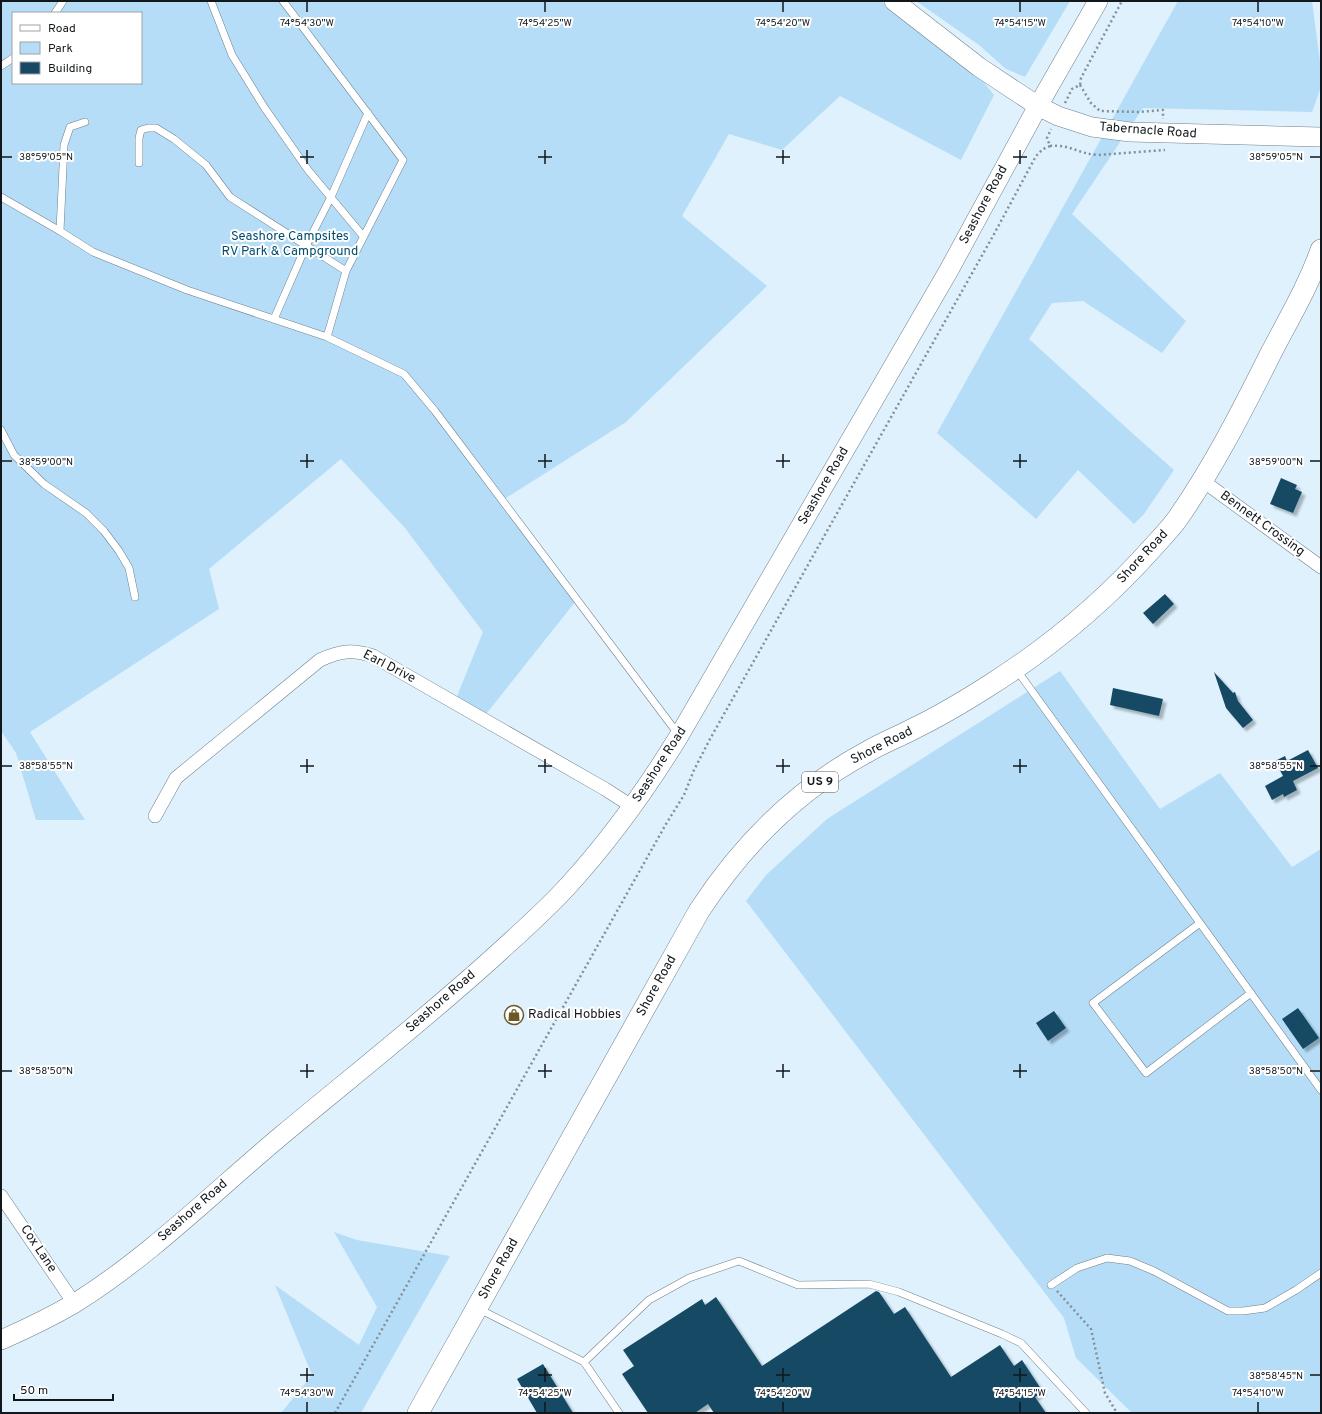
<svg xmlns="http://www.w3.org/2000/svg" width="1322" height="1414" font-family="Overpass,sans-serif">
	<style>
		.green { fill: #b6ddf7; fill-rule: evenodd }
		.building { fill: #174964; filter: url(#shadow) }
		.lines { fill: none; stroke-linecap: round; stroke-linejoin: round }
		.lane-casing { stroke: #6f7f8a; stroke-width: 8 }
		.street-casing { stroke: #6f7f8a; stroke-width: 14 }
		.secondary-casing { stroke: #6f7f8a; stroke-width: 20 }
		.primary-casing { stroke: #6f7f8a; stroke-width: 22 }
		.path { stroke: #828f98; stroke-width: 2.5; stroke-dasharray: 2 3; stroke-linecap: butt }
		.lane { stroke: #fff; stroke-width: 7 }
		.street { stroke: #fff; stroke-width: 13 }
		.secondary { stroke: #fff; stroke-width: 19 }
		.primary { stroke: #fff; stroke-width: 21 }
		.ticks { fill: none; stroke: #11171b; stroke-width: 1.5 }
		.labels { text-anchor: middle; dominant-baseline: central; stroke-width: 4; stroke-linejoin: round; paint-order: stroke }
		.shield { fill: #fff; stroke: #585d5f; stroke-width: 1 }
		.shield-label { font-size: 12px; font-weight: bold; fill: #11171b }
		.street-label { font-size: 13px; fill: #11171b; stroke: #fff }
		.park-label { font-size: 13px; fill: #004d70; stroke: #fff }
		.poi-label { font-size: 13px; fill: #11171b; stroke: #fff; text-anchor: start }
		.ticks-label { font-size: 10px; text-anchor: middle; fill: #11171b; stroke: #fff; stroke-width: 4; stroke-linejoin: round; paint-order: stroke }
	</style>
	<defs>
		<filter id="shadow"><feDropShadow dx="3.5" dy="3.5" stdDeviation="1" flood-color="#0004"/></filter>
	</defs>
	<rect width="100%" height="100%" fill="#def1fd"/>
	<path class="green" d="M1,1H881L970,65L994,95L961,160L840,96L782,150L729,134L682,216L767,286L626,422L503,500L579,597L483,718L455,701L483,632L405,528L341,459L209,569L219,609L30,732L85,820H36L16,753L1,731ZM13,13H141V83H13Z
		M916,1H1070L1025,77L1006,69L979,45Z
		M1178,1H1312L1321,69V87L1312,112L1143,108L1072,214L1186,321L1162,353L1083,301L1052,303L1029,339L1131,432L1174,470L1144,514L1134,524L1078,470L1036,519L937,433Z
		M1060,671L1160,809L1220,773L1292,867L1321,849V1413H1132L1076,1358L1064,1318L746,901L766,875L827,819Z
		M334,1232L357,1240L450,1256L361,1413H281L312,1375L275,1285L359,1345L377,1307Z"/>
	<path class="building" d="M1281,478L1297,485L1295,489L1302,492L1293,513L1270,504Z
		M1165,594L1174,604L1153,624L1143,613Z
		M1214,672L1233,693L1235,692L1238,701L1253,720L1243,728L1226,708Z
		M1113,688L1163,699L1159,716L1110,705Z
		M1308,750L1318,768L1293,781L1297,790L1284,797L1283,794L1272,800L1265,786L1283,776L1275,761L1285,756L1287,761Z
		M1298,1008L1319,1038L1303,1049L1282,1019Z
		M1054,1011L1066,1028L1048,1041L1036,1023Z
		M876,1291L879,1292L894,1314L905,1307L951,1377L1000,1345L1014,1366L1022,1360L1043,1392L1035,1397L1046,1413H714L708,1404L695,1413H648L622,1374L634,1366L623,1350L702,1299L705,1305L716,1297L762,1366Z
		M543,1364L573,1413H537L517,1379Z"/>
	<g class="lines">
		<defs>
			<path id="lane" d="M211,1L232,55L264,107L308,170L363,236
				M55,13L63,1
				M1,66L13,58
				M139,163V138L141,130L148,128H156L174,139L206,165L230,197L346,271
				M1,197L60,231L93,252L187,290L327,337L346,271L403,160L283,1
				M60,231L64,145L70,127L85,122
				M274,319L306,246L331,197L368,113
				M327,337L404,374L435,411L678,734
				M1,430L14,455L44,484L86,513L104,531L119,551L129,568L135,597
				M1016,669L1321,1090
				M1200,923L1093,1003L1146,1073L1251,993
				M1051,1285L1077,1268L1107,1258L1130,1261L1154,1271L1228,1311H1243L1265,1308L1296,1290L1321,1273
				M479,1309L584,1362L619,1413
				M584,1362L649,1300L689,1278L739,1261L798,1285L869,1284L899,1292L1002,1334L1021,1343L1086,1413"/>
			<path id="street" d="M1203,481L1321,567
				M155,816L176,778L320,660C340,651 352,649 373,656L605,789L633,807
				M1,1196L74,1303"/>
			<path id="secondary" d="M894,1L979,67L1038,106L1058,116L1092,127L1130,132L1321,137
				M1,1340C26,1329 51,1317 75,1303C149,1257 215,1191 282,1135C354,1075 428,1017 497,954C521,932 545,911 567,887C610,840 646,790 679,736L949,270L1038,106L1098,1"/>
			<path id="primary" d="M418,1413L699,911C742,845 798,789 867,752C882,743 898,737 913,729C940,716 965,701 990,685C1050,647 1107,599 1154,546C1162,537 1171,528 1178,518C1214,466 1242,411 1270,355C1288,320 1308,287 1321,250"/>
		</defs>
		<use href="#lane" class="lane-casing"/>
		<use href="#street" class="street-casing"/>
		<use href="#secondary" class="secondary-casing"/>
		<use href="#primary" class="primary-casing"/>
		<path class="path" d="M1080,85L1091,103L1100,111L1139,112L1163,110V119
			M1065,103L1072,89L1080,85L1081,78L1122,1
			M1050,146C1069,144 1079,154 1098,155L1165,150
			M1057,1291L1091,1329L1105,1393L1117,1413
			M335,1413L666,824L684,795L694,770L710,739L993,236L1036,156L1043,149L1050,146L1047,138L1051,129"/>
		<use href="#lane" class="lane"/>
		<use href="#street" class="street"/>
		<use href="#secondary" class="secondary"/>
		<use href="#primary" class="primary"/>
	</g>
	<path class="ticks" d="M307,2V12M545,2V12M783,2V12M1020,2V12M1258,2V12M307,150V164M545,150V164M783,150V164M1020,150V164M2,157H12M300,157H314M538,157H552M776,157H790M1013,157H1027M1310,157H1320M307,454V468M545,454V468M783,454V468M1020,454V468M2,461H12M300,461H314M538,461H552M776,461H790M1013,461H1027M1310,461H1320M307,759V773M545,759V773M783,759V773M1020,759V773M2,766H12M300,766H314M538,766H552M776,766H790M1013,766H1027M1310,766H1320M307,1064V1078M545,1064V1078M783,1064V1078M1020,1064V1078M2,1071H12M300,1071H314M538,1071H552M776,1071H790M1013,1071H1027M1310,1071H1320M307,1368V1382M545,1368V1382M783,1368V1382M1020,1368V1382M300,1375H314M538,1375H552M776,1375H790M1013,1375H1027M1310,1375H1320M307,1402V1412M545,1402V1412M783,1402V1412M1020,1402V1412M1258,1402V1412"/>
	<defs>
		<symbol id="shop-ring" viewBox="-11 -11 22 22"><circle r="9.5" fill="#fff" stroke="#6c5826" stroke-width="1.5"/><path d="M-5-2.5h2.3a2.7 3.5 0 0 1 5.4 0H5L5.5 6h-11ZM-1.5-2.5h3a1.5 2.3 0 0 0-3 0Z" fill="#6c5826"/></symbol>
	</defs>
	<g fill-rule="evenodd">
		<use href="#shop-ring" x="503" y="1004" width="22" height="22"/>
	</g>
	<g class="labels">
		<rect class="shield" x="802" y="772" width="36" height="20" rx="3"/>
		<g class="shield-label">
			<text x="820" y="782">US 9</text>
		</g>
		<g class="street-label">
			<text transform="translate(1148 131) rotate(4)">Tabernacle Road</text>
			<text transform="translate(984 205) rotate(-62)">Seashore Road</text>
			<text transform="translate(824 486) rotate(-60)">Seashore Road</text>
			<text transform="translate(1262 524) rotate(36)">Bennett Crossing</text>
			<text transform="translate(1143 557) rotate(-47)">Shore Road</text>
			<text transform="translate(389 667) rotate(27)">Earl Drive</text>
			<text transform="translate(882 746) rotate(-27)">Shore Road</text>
			<text transform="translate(660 765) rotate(-57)">Seashore Road</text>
			<text transform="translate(657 986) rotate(-61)">Shore Road</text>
			<text transform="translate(441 1002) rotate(-41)">Seashore Road</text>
			<text transform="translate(193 1211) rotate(-41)">Seashore Road</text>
			<text transform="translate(38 1249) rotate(56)">Cox Lane</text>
			<text transform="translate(499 1269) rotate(-61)">Shore Road</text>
		</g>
		<g class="park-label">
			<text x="290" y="237">Seashore Campsites<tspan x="290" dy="15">RV Park &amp; Campground</tspan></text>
		</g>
		<g class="poi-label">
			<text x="528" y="1015">Radical Hobbies</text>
		</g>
	</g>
	<g class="ticks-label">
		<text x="307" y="26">74°54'30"W</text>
		<text x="545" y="26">74°54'25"W</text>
		<text x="783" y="26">74°54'20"W</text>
		<text x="1020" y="26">74°54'15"W</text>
		<text x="1258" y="26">74°54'10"W</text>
		<text x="46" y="160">38°59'05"N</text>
		<text x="1276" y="160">38°59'05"N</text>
		<text x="46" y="465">38°59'00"N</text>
		<text x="1276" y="465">38°59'00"N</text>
		<text x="46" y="769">38°58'55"N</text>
		<text x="1276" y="769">38°58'55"N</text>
		<text x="46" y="1074">38°58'50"N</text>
		<text x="1276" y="1074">38°58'50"N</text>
		<text x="1276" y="1379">38°58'45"N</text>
		<text x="307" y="1396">74°54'30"W</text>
		<text x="545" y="1396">74°54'25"W</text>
		<text x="783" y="1396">74°54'20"W</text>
		<text x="1020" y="1396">74°54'15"W</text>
		<text x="1258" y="1396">74°54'10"W</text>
	</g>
	<rect width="1322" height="1414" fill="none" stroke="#11171b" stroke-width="4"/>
	<rect x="12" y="12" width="130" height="72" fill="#ffffff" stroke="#a0a2a4"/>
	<rect x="20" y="25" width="20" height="6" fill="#ffffff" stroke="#a0a2a4"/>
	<text x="48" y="32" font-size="12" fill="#11171b">Road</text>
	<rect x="20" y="42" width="20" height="12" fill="#b6ddf7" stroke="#a0a2a4"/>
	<text x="48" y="52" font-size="12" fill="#11171b">Park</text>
	<rect x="20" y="62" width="20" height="12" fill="#174964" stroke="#a0a2a4"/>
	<text x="48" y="72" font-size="12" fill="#11171b">Building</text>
	<path d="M14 1394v6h99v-6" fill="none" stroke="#11171b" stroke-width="2"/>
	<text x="20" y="1394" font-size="12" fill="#11171b" stroke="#ffffff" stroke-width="3" paint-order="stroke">50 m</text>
</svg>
